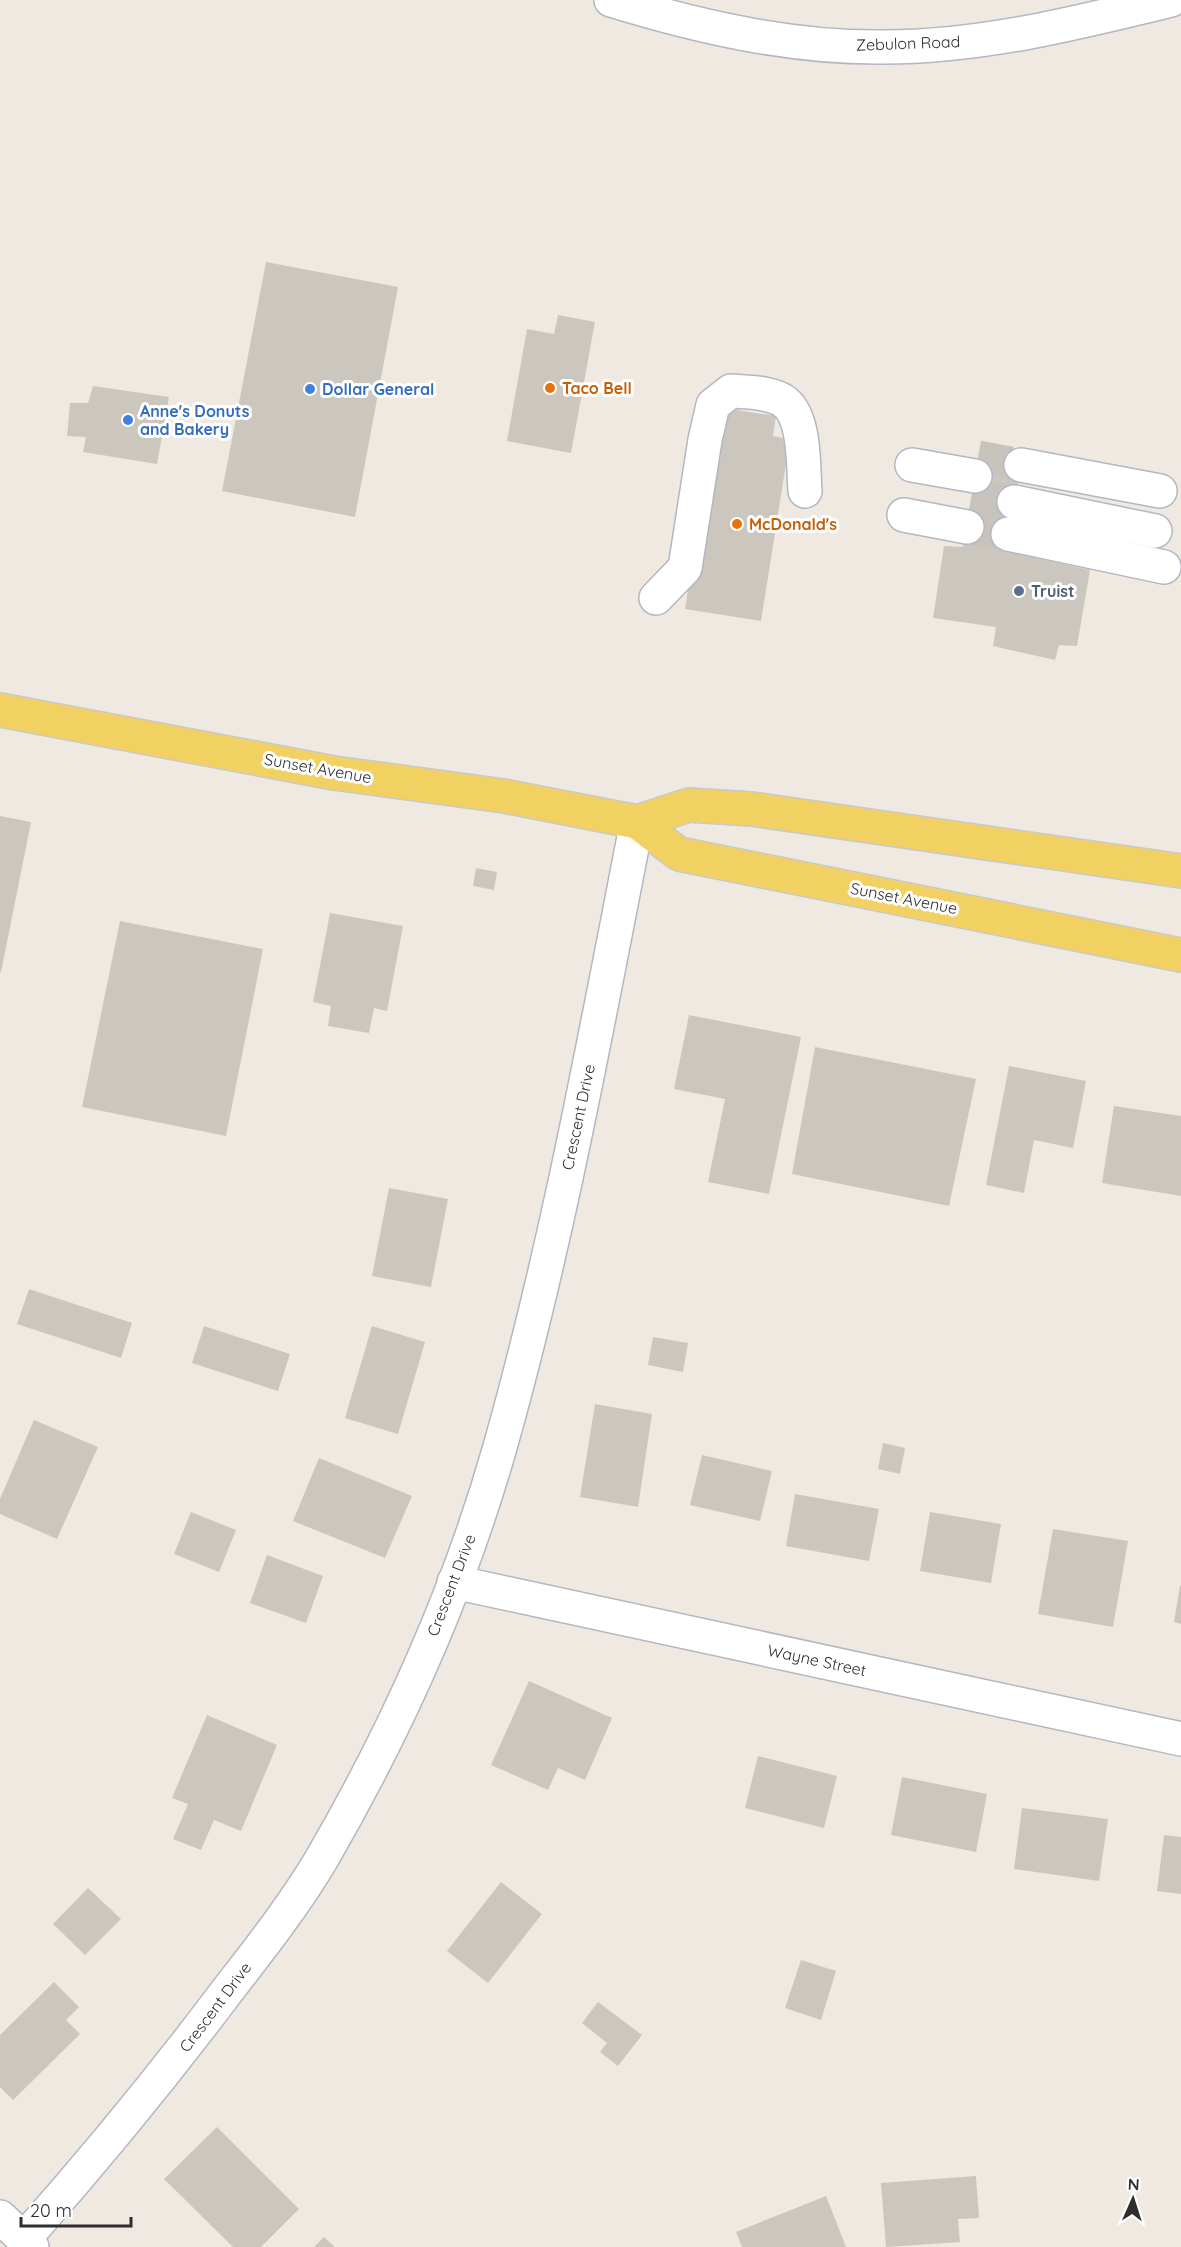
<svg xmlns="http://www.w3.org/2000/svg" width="1181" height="2247" font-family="Quicksand,sans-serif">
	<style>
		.building { fill: #cbc7bf }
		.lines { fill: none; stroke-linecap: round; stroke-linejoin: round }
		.minor-tunnel { stroke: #c8c4bd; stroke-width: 33; stroke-dasharray: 33 16; stroke-linecap: butt }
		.minor-casing { stroke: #b4b7c1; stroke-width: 36 }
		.major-casing { stroke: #c9c9c9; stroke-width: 36 }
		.minor { stroke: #fff; stroke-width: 33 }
		.major { stroke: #f2d163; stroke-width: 33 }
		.food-dot { fill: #e8710a; stroke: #fff; stroke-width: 2 }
		.shop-dot { fill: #3f7fe0; stroke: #fff; stroke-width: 2 }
		.service-dot { fill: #5c6f8a; stroke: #fff; stroke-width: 2 }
		.labels { text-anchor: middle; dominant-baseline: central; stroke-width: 6; stroke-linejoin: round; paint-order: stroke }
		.street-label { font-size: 16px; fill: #2e2e2e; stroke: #fff }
		.food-label { font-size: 16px; font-weight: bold; fill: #c56008; stroke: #fff; text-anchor: start }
		.shop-label { font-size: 16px; font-weight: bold; fill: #366cbe; stroke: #fff; text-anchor: start }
		.service-label { font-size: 16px; font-weight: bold; fill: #4e5e75; stroke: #fff; text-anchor: start }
	</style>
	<rect width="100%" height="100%" fill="#efe9e1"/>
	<path class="building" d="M266,262L398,287L355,517L222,491Z
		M558,315L595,322L571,453L507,441L527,329L554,334Z
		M93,386L169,397L157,464L83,452L86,437L67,436L70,403H88Z
		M717,407L776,416L773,436L790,439L761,621L685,609Z
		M979,453L1022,462L1004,551L1090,570L1077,646L1059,645L1055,660L993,646L996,627L933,618L944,546L963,547Z
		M0,816L31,822L1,972H0Z
		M476,868L497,872L494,890L473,886Z
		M330,913L403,926L387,1011L374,1008L369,1033L328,1026L331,1006L313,1002Z
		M120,921L263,949L226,1136L82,1107Z
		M689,1015L801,1037L769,1194L708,1182L725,1099L674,1089Z
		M815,1047L976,1079L949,1206L792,1174Z
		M1009,1066L1086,1081L1073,1148L1034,1140L1024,1193L986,1185Z
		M1114,1106L1181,1116V1196L1102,1183Z
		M389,1188L448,1199L431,1287L372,1276Z
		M29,1289L132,1323L121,1358L17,1324Z
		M204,1326L290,1354L278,1391L192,1363Z
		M372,1326L425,1342L398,1434L345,1418Z
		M653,1337L688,1343L683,1372L648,1365Z
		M595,1404L652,1414L638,1507L580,1497Z
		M34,1420L98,1447L57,1539L0,1514V1499Z
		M883,1443L905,1448L900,1474L878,1469Z
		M702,1455L772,1471L760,1521L690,1505Z
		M319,1458L412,1496L385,1558L293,1521Z
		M795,1494L879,1509L869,1561L786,1546Z
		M191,1512L236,1530L219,1572L174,1554Z
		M930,1512L1001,1524L991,1583L920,1571Z
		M1053,1529L1128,1541L1113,1627L1038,1614Z
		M267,1555L323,1576L306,1623L250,1603Z
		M1180,1586H1181V1624L1174,1622Z
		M529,1681L612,1718L585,1780L558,1768L548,1790L491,1765Z
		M207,1715L277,1745L241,1831L214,1820L201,1850L173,1839L188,1804L172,1798Z
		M758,1756L837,1776L824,1828L745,1808Z
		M902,1777L987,1794L976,1852L891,1835Z
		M1022,1808L1108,1819L1099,1881L1014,1869Z
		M1164,1835L1181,1837V1894L1157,1891Z
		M501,1882L542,1914L488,1983L447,1951Z
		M88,1888L121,1919L85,1955L53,1924Z
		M801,1960L836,1971L821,2020L785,2008Z
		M54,1982L79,2007L66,2020L80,2034L13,2100L0,2087V2035Z
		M598,2002L642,2035L618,2066L600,2052L607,2043L582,2023Z
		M217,2127L299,2209L261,2247H233L164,2179Z
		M976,2176L979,2218L958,2219L960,2242L886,2247L881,2183Z
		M826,2196L846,2247H742L736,2232Z
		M324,2237L335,2247H314Z"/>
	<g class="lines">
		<path class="minor-tunnel" d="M978,457L1021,465
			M972,494L1014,502
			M967,527L1008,534"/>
		<defs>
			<path id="minor" d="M611,0C699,27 791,48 884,47C981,47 1077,23 1171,0
				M912,465L975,476
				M1021,465L1160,491
				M1014,502L1155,531
				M904,515L967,527
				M1008,534L1164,567
				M656,598L685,568L705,440L713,405L731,391C747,392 767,392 782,400C806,414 803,466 805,491
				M454,1582L1181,1739
				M0,2217L32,2247
				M24,2239C95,2159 160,2080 224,1995C258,1951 293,1907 321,1860C396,1731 459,1591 500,1447C558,1242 596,1031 637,822"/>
			<path id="major" d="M0,710L334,773L504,796L637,822L679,854L1181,955
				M637,822L689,805L752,809L1181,871"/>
		</defs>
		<use href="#minor" class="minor-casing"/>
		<use href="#major" class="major-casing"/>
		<use href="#minor" class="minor"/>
		<use href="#major" class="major"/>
	</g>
	<g class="food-dot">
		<circle cx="550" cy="388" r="6"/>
		<circle cx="737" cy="524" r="6"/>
	</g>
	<g class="shop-dot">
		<circle cx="310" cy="389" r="6"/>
		<circle cx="128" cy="420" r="6"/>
	</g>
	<circle class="service-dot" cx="1019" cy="591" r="6"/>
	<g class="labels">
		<g class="street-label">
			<text transform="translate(908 43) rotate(-2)">Zebulon Road</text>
			<text transform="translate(318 768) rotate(10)">Sunset Avenue</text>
			<text transform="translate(904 898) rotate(11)">Sunset Avenue</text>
			<text transform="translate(578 1117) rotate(-78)">Crescent Drive</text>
			<text transform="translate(451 1585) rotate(-69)">Crescent Drive</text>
			<text transform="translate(817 1660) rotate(12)">Wayne Street</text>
			<text transform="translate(215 2007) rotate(-53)">Crescent Drive</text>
		</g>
		<g class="food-label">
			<text x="562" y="388">Taco Bell</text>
			<text x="749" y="524">McDonald's</text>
		</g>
		<g class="shop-label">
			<text x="322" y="389">Dollar General</text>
			<text x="140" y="411">Anne's Donuts<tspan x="140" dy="18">and Bakery</tspan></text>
		</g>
		<g class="service-label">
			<text x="1031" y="591">Truist</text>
		</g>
	</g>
	<g transform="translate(1133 2199) rotate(3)" stroke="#ffffff" stroke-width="4.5" paint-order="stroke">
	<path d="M0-4.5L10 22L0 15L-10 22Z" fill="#2e2e2e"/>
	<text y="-9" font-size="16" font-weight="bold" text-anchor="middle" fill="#2e2e2e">N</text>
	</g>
	<path d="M21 2217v9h110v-9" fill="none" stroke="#2e2e2e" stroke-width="3"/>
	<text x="30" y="2217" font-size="18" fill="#2e2e2e" stroke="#ffffff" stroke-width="4.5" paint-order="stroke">20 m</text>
</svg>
